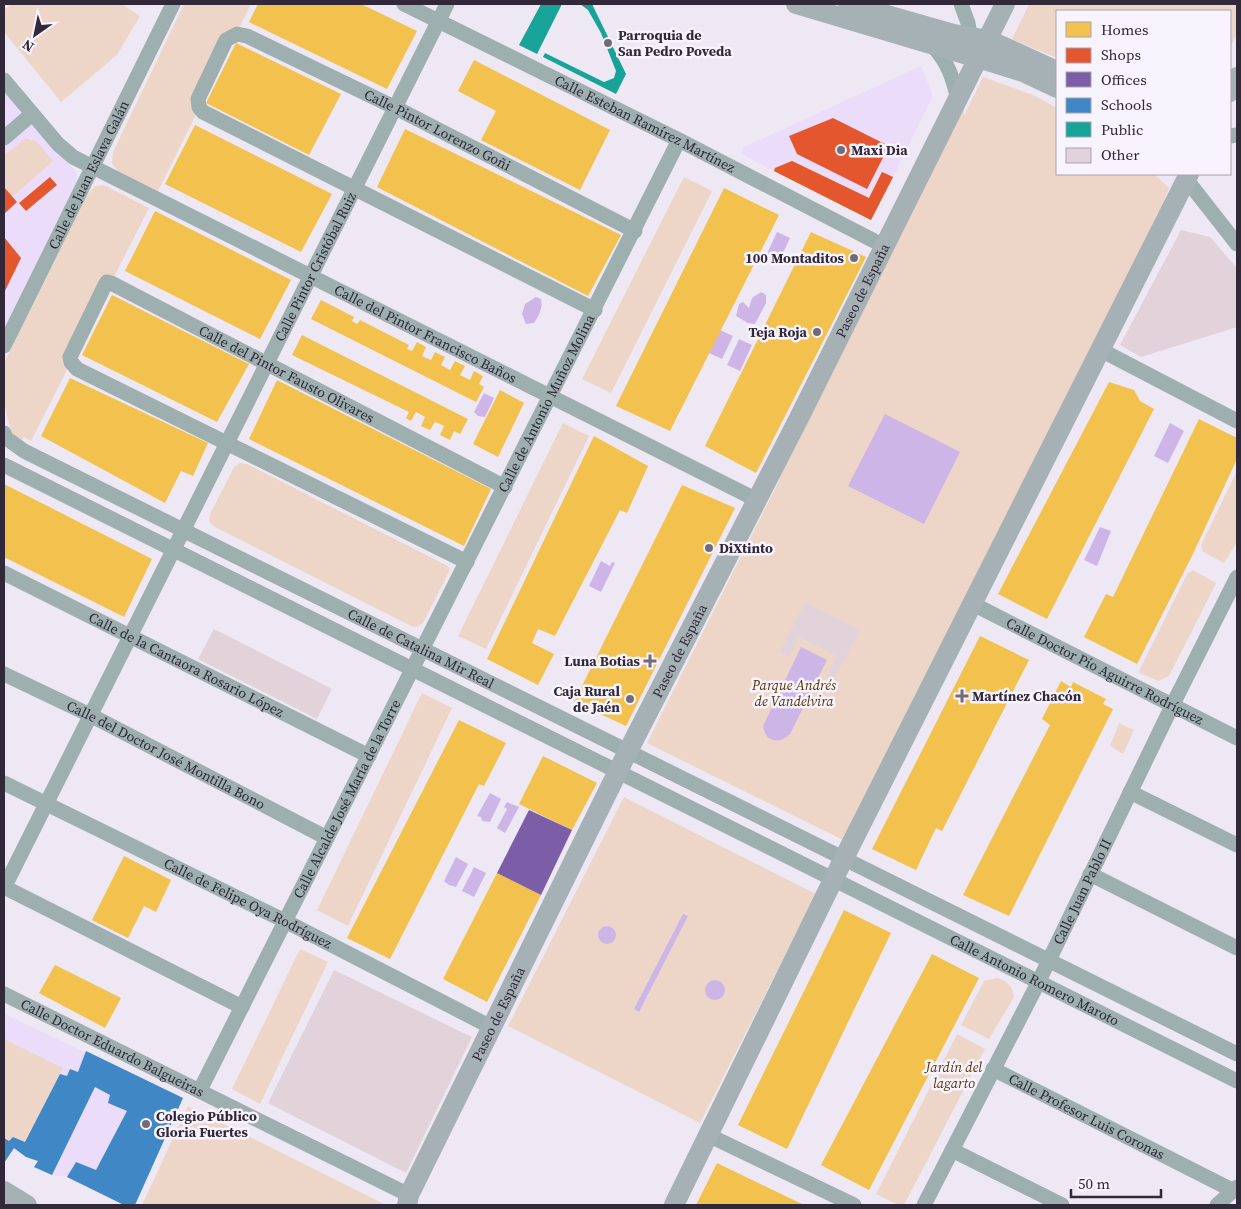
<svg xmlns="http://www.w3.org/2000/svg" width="1241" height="1209" font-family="'Source Serif 4',serif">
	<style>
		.built { fill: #ebdcfa }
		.green { fill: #edd6c7 }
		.water { fill: #ceb5e8 }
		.homes { fill: #f2c14e }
		.shops { fill: #e4572e }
		.offices { fill: #7b5ea7 }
		.schools { fill: #3f88c5 }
		.public { fill: #17a398 }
		.building { fill: #e2d2da }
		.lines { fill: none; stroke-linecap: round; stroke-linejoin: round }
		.minor { stroke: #9eafb0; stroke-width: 15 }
		.major { stroke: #a6b1b5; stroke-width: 20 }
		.poi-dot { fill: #736b7b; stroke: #f8f4fe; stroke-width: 2 }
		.labels { text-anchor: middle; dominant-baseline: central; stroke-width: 5; stroke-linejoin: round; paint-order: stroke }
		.poi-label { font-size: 14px; font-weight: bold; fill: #31283a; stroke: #f8f4fe; text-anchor: start }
		.street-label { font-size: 14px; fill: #31283a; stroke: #f8f4fe }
		.park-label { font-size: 14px; font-style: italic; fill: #593401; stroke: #f8f4fe }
	</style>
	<rect width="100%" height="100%" fill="#eee8f4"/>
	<path class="built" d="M921,66L933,96L893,177L882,172L869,198L792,161L775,168L774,171L741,154L744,147Z
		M4,87L77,173L75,194L4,335Z
		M4,1014L183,1098L135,1205H124L67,1177L52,1175L34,1167L37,1161L26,1157L14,1149L4,1163Z"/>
	<path class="green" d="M11,4H122L140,16L117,55L61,102L4,32V10Z
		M184,4H251L158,191L118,172L112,163L113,152Z
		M1029,4H1237V33L1230,48V11H1057V58L1012,39Z
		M983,77L1033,95L1057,108V174H1154L1169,188L1160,210L1155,217H1157L843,840L647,743L780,479L778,478L964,102V116Z
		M26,138L37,142L53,161L12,197L4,187V155Z
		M684,177L712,191L611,393L582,379Z
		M104,185L149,208L31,441L24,437L20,442L11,431L4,403V363L87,195L95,186Z
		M563,423L589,436L486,649L458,636Z
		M240,463L247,464L448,566L450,570L423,623L417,627L411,626L213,526L209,521L210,514L234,467Z
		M1237,471V542L1224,563L1203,552L1201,545Z
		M1193,570L1216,583L1169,676L1159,681L1139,673L1141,667L1187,574Z
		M422,693L452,708L348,926L317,910Z
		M1119,723L1134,730L1123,754L1110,746Z
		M624,797L816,894L700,1123L508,1026Z
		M300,949L328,962L260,1104L232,1089Z
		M997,978C1007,980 1013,987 1014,997L989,1039L961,1025L984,981Z
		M957,1034L985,1049L904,1205H898L876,1194Z
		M4,1039L63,1068L25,1142L13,1137L9,1141L4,1138Z
		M188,1106L386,1205H142Z"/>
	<path class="water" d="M777,232L790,238L778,264L765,258Z
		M761,292L766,295V303L755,324L748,323L736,316L739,304L743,302L749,308L752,298Z
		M536,297L541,299C543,308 539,315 534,323L526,324L522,314L525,304Z
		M720,330L733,336L722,359L709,353Z
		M739,339L752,345L740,371L727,365Z
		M484,393L494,398L485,417L478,416L474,412Z
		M885,414L960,452L924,524L848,486Z
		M1170,423L1184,431L1168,463L1154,456Z
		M1100,527L1111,531L1097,566L1084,560Z
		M601,561L610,566L612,562L615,563L601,592L589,586Z
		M801,647L827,660L790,734C779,745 765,742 763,726Z
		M490,793L501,799L490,822L482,821L481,817L477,816Z
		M507,802L519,807L505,833L497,828L507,809L504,807Z
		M456,857L468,864L456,887L449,885L444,881Z
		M474,867L486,873L474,897L462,891Z
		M683,914L688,916L639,1012L634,1009Z
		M598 935a9 9 0 1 1 18 0a9 9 0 1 1-18 0Z
		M705 990a10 10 0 1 1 20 0a10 10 0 1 1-20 0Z"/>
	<path class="homes" d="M258,4H361L417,31L387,89L249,22Z
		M236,43L341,94L309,155L206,103Z
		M474,60L610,130L580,190L481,140L496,111L458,91Z
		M195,125L332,194L301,252L165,184Z
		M405,129L621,235L588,296L377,187Z
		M792,161L869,198L882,172L893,177L871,220L774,171L775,168Z
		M724,188L779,215L670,431L616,406Z
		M155,211L291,280L260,339L125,271Z
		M811,232L866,257L756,473L705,446Z
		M112,295L249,364L217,422L82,355Z
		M321,300L354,317L352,321L357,324L360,320L409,345L407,349L412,351L417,342L426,347L422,356L426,358L431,360L435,352L445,357L441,365L450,370L455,361L465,366L460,375L470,380L474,371L483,376L479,384L484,387L476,402L311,319Z
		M302,335L468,419L460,434L454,431L450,440L440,435L444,426L440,424L435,422L430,430L421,426L425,417L420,414L416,412L411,421L406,418L409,412L292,355Z
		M70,378L208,443L193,476L181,471L165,503L41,436Z
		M277,380L491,489L464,546L249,439Z
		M1109,382L1134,390L1140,401L1154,409L1047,619L998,594Z
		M500,390L524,403L498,457L473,444Z
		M1199,419L1237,438V459L1192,556L1137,664L1084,637L1106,594L1113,597Z
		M594,436L648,466L627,513L620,510L555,636L538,629L532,643L554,654L538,685L487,659Z
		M4,484L152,559L124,617L4,557Z
		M682,485L735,508L626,726L574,702Z
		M980,636L1029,660L942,831L936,828L916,870L872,849Z
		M1061,681L1071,687L1073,682L1106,699L1103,704L1113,709L1009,916L963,895L1050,725L1042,719Z
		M459,720L506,743L484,786L479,784L390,959L347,938Z
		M543,756L597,783L572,830L519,804Z
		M124,856L171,880L156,912L144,906L128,938L92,920Z
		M497,873L541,895L487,1002L443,979Z
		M844,910L891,933L787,1149L738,1125Z
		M932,954L979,978L869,1190L821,1165Z
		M55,965L121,998L105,1028L39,993Z
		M717,1163L804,1205H696Z"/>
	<path class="shops" d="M833,118L889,146L867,189L797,154L789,136Z
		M792,161L869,198L882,172L893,177L871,220L774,171L775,168Z
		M50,177L57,185L26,211L19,203Z
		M4,187L17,202L4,214Z
		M4,237L21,258L4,293Z"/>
	<path class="offices" d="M529,810L572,830L541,895L497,873Z"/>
	<path class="schools" d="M86,1051L183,1098L135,1205H124L67,1177L76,1162L96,1170L127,1111L108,1103L110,1095L95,1087L52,1175L34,1167L38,1161L26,1157L14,1148L4,1163V1138L9,1141L13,1137L25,1142L60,1074L67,1076L70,1069L78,1072Z"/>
	<path class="public" d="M541,4H562L537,54L519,45Z
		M580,4H592L626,74L616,94L543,57L545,53L604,82L614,78L616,71L601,33L588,10Z"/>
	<path class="building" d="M1181,230L1210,237L1237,268V327L1141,357L1120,345Z
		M805,602L860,630L834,679L827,676L837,656L799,637L789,657L780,652Z
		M214,629L332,689L317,719L198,659Z
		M334,970L472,1037L406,1173L268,1103Z"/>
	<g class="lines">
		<g class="minor">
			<path id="s1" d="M404,4L679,140L884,246"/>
			<path d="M961,4L968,23L970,36"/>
			<path d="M932,45C948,62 953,78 958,100"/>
			<path id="s2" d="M4,80L58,144L73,157L757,500"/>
			<path d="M1230,136L1237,135"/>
			<path d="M4,138L32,114"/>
			<path d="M1186,179L1237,244"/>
			<path id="s3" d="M595,310L203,112L199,107L198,99L226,40L237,34L247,36L396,108L635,231"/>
			<path id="s4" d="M4,346L173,4"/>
			<path d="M1099,349L1237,421"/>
			<path id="s5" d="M4,433L6,438L24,451L1237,1054"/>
			<path id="s6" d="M4,465L1237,1081"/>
			<path id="s7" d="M467,562L77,369L71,362L70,357L105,285L107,282L111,283L505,487"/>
			<path id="s8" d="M4,573L369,756"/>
			<path id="s9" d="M973,604L1237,738"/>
			<path id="s10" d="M4,674L90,715L327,838"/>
			<path id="s11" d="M4,783L285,921L493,1028"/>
			<path d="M1130,792L1237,845"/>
			<path d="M1090,874L1237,948"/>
			<path d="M4,887L242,1007"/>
			<path id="s12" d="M4,888L447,4"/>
			<path id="s13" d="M4,994L409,1195"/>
			<path id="s14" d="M993,1069L1234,1191"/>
			<path id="s15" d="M200,1090L679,140"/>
			<path d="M708,1135L854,1205"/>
			<path d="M952,1150L1062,1205"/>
			<path id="s16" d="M924,1205L1038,983L1172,706L1237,577"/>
			<path d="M1217,1205L1237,1187"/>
		</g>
		<g class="major">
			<path d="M796,4L994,63L1023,72L1057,88"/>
			<path d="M848,4L954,34L989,40L1057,71"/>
			<path d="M1230,92L1237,77"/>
			<path d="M4,1191L27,1205"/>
			<path id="s17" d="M407,1205L409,1195L622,763L799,418L1005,4"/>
			<path d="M674,1205L834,878L1189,174"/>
		</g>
	</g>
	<g class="poi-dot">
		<circle cx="608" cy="43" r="5"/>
		<circle cx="841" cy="150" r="5"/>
		<circle cx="854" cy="258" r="5"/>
		<circle cx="817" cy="332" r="5"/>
		<circle cx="709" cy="548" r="5"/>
		<path d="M647.5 653.5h5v5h5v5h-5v5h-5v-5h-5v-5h5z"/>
		<path d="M959.5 688.5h5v5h5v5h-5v5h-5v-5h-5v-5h5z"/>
		<circle cx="630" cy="699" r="5"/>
		<circle cx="146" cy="1124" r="5"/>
	</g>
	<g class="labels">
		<g class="poi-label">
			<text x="618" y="35">Parroquia de<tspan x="618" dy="16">San Pedro Poveda</tspan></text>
			<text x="851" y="150">Maxi Dia</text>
			<text x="844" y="258" text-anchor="end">100 Montaditos</text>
			<text x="807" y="332" text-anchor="end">Teja Roja</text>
			<text x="719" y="548">DiXtinto</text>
			<text x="640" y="661" text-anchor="end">Luna Botias</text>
			<text x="620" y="691" text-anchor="end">Caja Rural<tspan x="620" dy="16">de Jaén</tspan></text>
			<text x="972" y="696">Martínez Chacón</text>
			<text x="156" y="1116">Colegio Público<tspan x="156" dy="16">Gloria Fuertes</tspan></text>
		</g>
		<g class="street-label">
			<text stroke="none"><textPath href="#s1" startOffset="269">Calle Esteban Ramírez Martínez</textPath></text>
			<text stroke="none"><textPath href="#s3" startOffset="754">Calle Pintor Lorenzo Goñi</textPath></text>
			<text stroke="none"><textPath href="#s4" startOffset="191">Calle de Juan Eslava Galán</textPath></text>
			<text stroke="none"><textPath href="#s12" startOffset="695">Calle Pintor Cristóbal Ruiz</textPath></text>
			<text stroke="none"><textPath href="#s17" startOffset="1022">Paseo de España</textPath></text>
			<text stroke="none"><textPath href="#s2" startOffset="498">Calle del Pintor Francisco Baños</textPath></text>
			<text stroke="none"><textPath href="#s7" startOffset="735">Calle del Pintor Fausto Olivares</textPath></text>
			<text stroke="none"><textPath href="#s15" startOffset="769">Calle de Antonio Muñoz Molina</textPath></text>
			<text stroke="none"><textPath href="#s5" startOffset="471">Calle de Catalina Mir Real</textPath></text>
			<text stroke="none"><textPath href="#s17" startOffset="618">Paseo de España</textPath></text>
			<text stroke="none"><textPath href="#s8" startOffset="204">Calle de la Cantaora Rosario López</textPath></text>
			<text stroke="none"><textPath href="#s9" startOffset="148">Calle Doctor Pío Aguirre Rodríguez</textPath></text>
			<text stroke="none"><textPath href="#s10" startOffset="181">Calle del Doctor José Montilla Bono</textPath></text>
			<text stroke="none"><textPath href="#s15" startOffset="326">Calle Alcalde José María de la Torre</textPath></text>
			<text stroke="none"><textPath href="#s16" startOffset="351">Calle Juan Pablo II</textPath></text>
			<text stroke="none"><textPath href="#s11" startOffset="272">Calle de Felipe Oya Rodríguez</textPath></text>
			<text stroke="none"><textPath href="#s6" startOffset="1152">Calle Antonio Romero Maroto</textPath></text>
			<text stroke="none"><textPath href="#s17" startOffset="212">Paseo de España</textPath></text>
			<text stroke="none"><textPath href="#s13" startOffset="121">Calle Doctor Eduardo Balgueiras</textPath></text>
			<text stroke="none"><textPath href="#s14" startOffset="105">Calle Profesor Luis Coronas</textPath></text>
		</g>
		<g class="park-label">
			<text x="794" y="685">Parque Andrés<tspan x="794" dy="16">de Vandelvira</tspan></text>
			<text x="954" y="1067">Jardín del<tspan x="954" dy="16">lagarto</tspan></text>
		</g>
	</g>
	<rect width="1241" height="1209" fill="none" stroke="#31283a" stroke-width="10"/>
	<rect x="1056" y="10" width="175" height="165" fill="#f8f4fe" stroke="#a8a2b0"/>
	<rect x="1066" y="22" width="25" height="15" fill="#f2c14e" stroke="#a8a2b0"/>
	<text x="1101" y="35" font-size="15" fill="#31283a">Homes</text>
	<rect x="1066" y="48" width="25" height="15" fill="#e4572e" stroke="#a8a2b0"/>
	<text x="1101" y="60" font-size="15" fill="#31283a">Shops</text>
	<rect x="1066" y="72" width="25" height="15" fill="#7b5ea7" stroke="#a8a2b0"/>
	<text x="1101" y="85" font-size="15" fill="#31283a">Offices</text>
	<rect x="1066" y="98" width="25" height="15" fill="#3f88c5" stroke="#a8a2b0"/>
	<text x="1101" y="110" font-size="15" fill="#31283a">Schools</text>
	<rect x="1066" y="122" width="25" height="15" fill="#17a398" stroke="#a8a2b0"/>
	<text x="1101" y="135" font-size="15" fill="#31283a">Public</text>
	<rect x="1066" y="148" width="25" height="15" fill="#e2d2da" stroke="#a8a2b0"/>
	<text x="1101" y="160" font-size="15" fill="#31283a">Other</text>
	<g transform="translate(35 35) rotate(213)" stroke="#f8f4fe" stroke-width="4" paint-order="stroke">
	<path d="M0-4L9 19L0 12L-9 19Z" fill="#31283a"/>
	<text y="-8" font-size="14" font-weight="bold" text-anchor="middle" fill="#31283a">N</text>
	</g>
	<path d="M1071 1189v8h90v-8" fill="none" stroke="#31283a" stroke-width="2.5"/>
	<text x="1078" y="1189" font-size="15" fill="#31283a" stroke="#f8f4fe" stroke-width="4" paint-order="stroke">50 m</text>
</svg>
